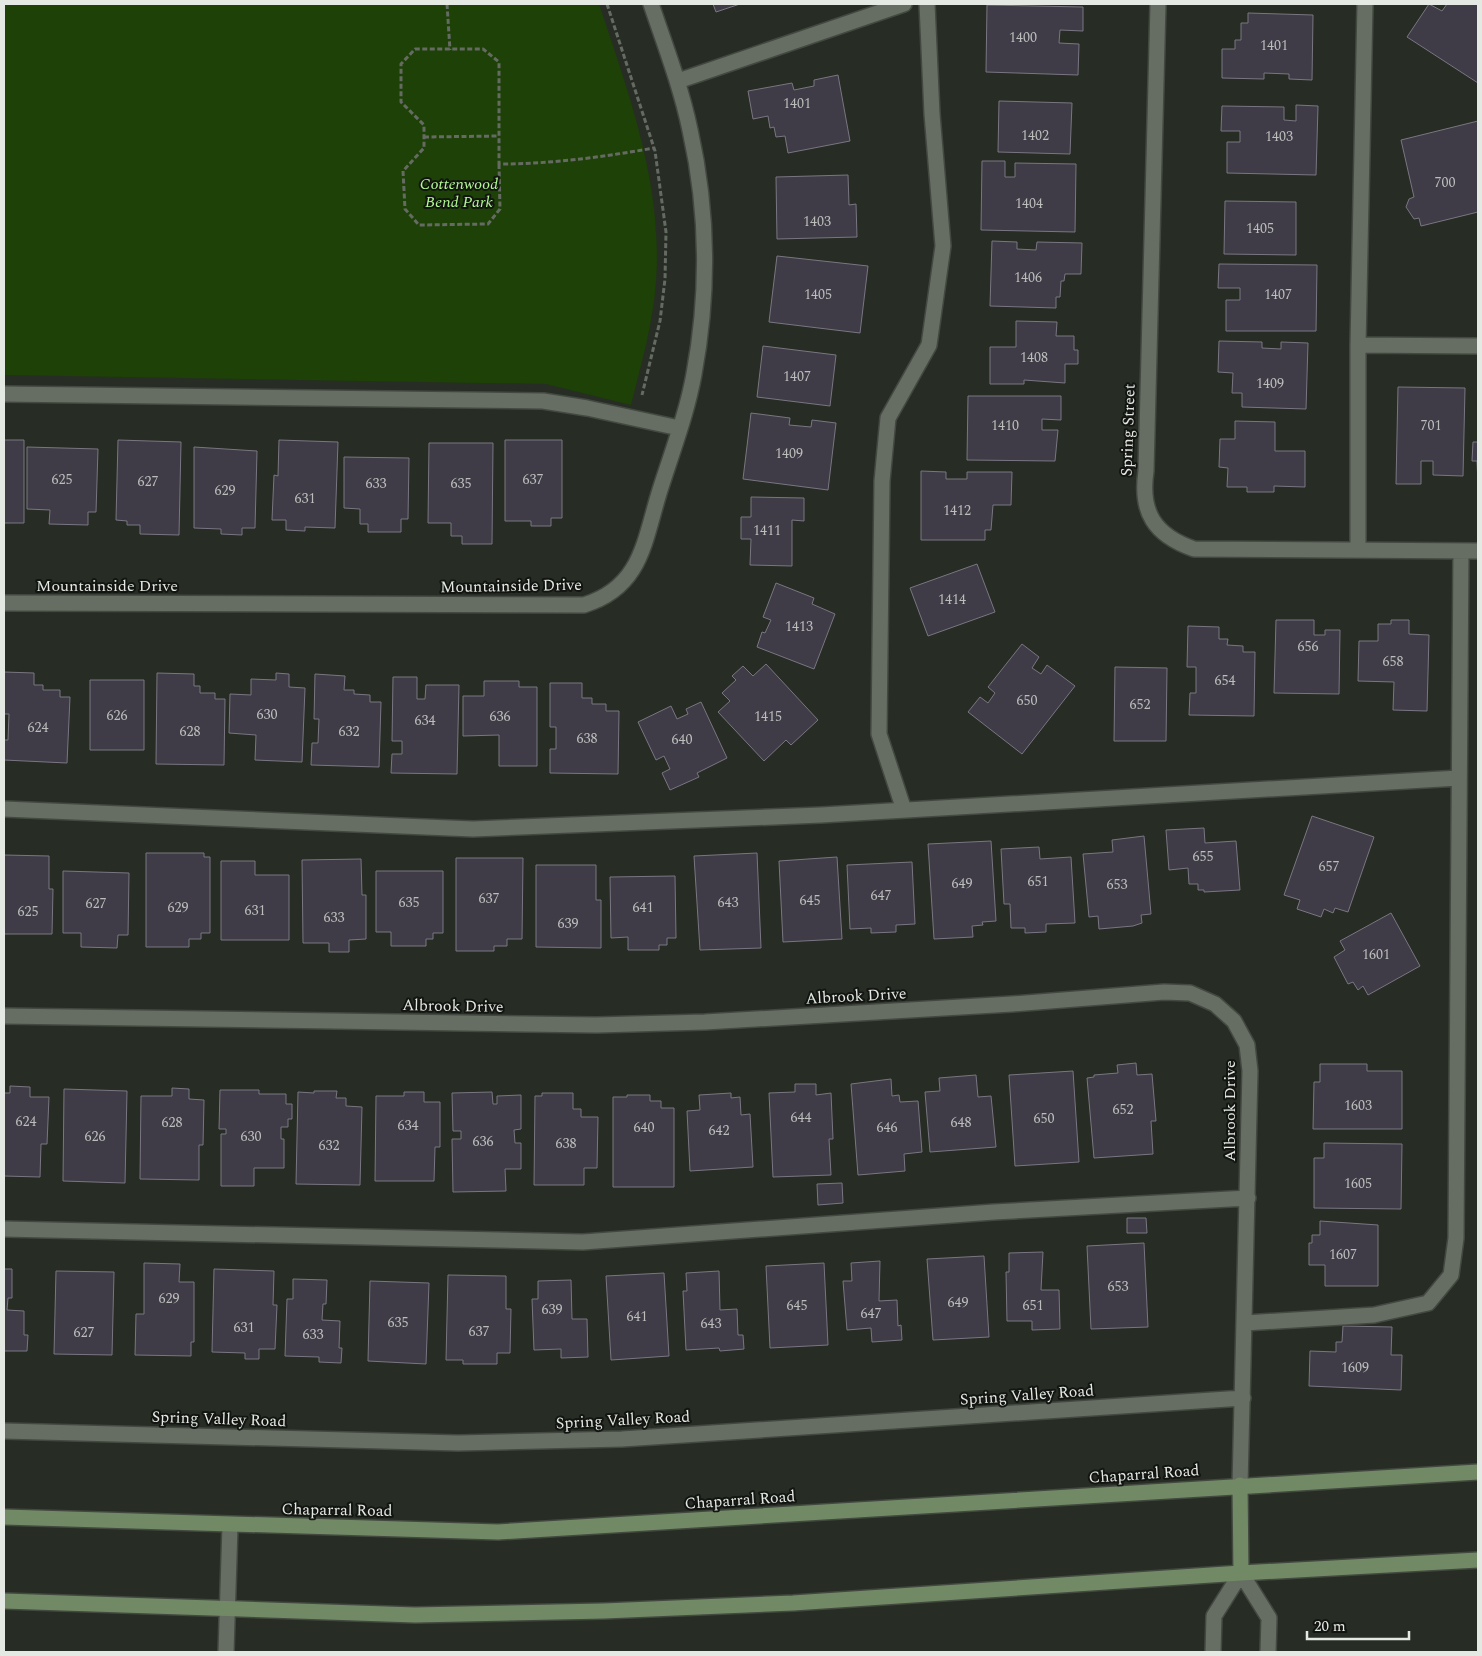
<svg xmlns="http://www.w3.org/2000/svg" width="1482" height="1656" font-family="Spectral,serif">
	<style>
		.green { fill: #1d4106 }
		.building { fill: #3f3c47; stroke: #797682 }
		.lines { fill: none; stroke-linecap: round; stroke-linejoin: round }
		.minor-casing { stroke: #434940; stroke-width: 18 }
		.major-casing { stroke: #434940; stroke-width: 18 }
		.path { stroke: #656b63; stroke-width: 3; stroke-dasharray: 5 2.5; stroke-linecap: butt }
		.minor { stroke: #666d63; stroke-width: 15 }
		.major { stroke: #718a65; stroke-width: 15 }
		.labels { text-anchor: middle; dominant-baseline: central; stroke-width: 4; stroke-linejoin: round; paint-order: stroke }
		.number-label { font-size: 14px; fill: #bcbebc }
		.park-label { font-size: 16px; font-style: italic; fill: #b3fa92; stroke: #121511 }
		.street-label { font-size: 16px; fill: #e5e9e3; stroke: #121511 }
	</style>
	<rect width="100%" height="100%" fill="#272d24"/>
	<path class="green" d="M4,4H599C629,94 663,185 656,282C653,324 641,365 631,405L546,384L4,375Z"/>
	<path class="building" d="M713,4H740L716,12Z
		M1429,4L1442,11L1447,4H1478V83L1407,37Z
		M987,5L1083,7V31L1060,30L1059,43L1079,44L1078,75L986,72Z
		M1248,13L1313,15L1312,80L1289,79V74L1264,73V79L1222,78V49H1235V40H1241V23H1248Z
		M838,75L850,141L788,153L785,136L776,137L774,127L770,128L768,116L753,119L748,91L792,83L794,90L814,86V80Z
		M999,101L1072,103L1070,154L998,152Z
		M1296,105L1318,106L1316,175L1227,173V142H1240V131H1221L1222,106L1284,107V120L1296,121Z
		M1478,121V212L1421,226L1419,218L1414,219L1406,207L1409,199L1414,197L1401,140Z
		M982,161H1005V177H1015V163L1076,164L1075,232L981,230Z
		M848,175L849,205L856,204L857,237L777,239L776,177Z
		M1225,201L1296,202V255L1224,254Z
		M992,241L1017,242V249L1036,250L1037,242L1082,243L1081,274H1065L1064,281H1061L1060,297H1056V308L990,306Z
		M777,256L868,266L860,333L769,322Z
		M1219,264L1317,265L1316,331H1226V300H1240V288H1218Z
		M1016,321L1057,322L1056,336H1074V350H1078V364H1065V383L1024,380V384H990V347H1016Z
		M1219,341L1262,342V348L1281,349V342L1308,343L1306,409L1242,407V393H1232L1233,373L1218,372Z
		M763,346L836,355L830,406L757,397Z
		M1398,387L1465,388L1463,476L1433,475V461H1421V484H1396Z
		M968,396H1061V420L1042,419V430H1058L1055,461L967,460Z
		M751,413L790,418L789,425L811,427L812,420L836,423L828,490L743,479Z
		M1235,421L1275,422V451H1305V487L1274,486V492H1247V487H1227L1228,468L1219,467L1220,439H1235Z
		M4,440H24V523H4Z
		M118,440L181,442L179,535L140,534V525H127V521L116,520Z
		M279,440L338,442L335,528L305,527V531L286,530V520H272L274,475L278,476Z
		M505,440H562V518H551V526H531V521H505Z
		M1473,442H1478V484L1477,461H1472Z
		M429,443H493L492,544H462V536H451V523H428Z
		M27,447L98,449L96,512H88V525L49,524L50,510L27,509Z
		M194,447L257,451L255,528H242V535L221,534V529L194,528Z
		M344,457L409,458L408,519H401V532H368V524H360V509L344,508Z
		M921,471L946,472V479H967V472H1012L1011,505H993L991,530H985V540H921Z
		M751,497L804,498V521L792,520V566L750,565L751,539H741V517H751Z
		M977,564L995,612L928,636L910,588Z
		M776,583L814,598L812,604L835,614L814,669L757,647L762,632L765,633L771,620L763,617Z
		M1276,620H1314V635H1325V630H1340L1339,694L1274,693Z
		M1391,620H1409V634L1429,635L1427,711L1393,710L1394,682L1358,681L1359,641H1378V624H1391Z
		M1188,626L1219,627V639H1228L1227,645L1243,646V652H1255L1254,716L1189,715L1190,693H1196V667H1187Z
		M1022,644L1039,657L1032,668L1041,674L1047,665L1075,686L1022,754L968,712L980,697L988,703L995,693L988,687Z
		M766,664L818,720L791,745L786,740L764,761L718,712L730,701L722,693L736,680L732,676L743,666L753,676Z
		M1115,667L1167,668L1166,741H1114Z
		M4,672L34,673V685H43V690H60V697H70L67,763L4,760V740H8L9,714H4Z
		M157,673L194,674V686H200V693H215V699H225L224,765L156,764Z
		M276,673L289,674V687L305,688L302,762L255,760L256,735L229,733L230,694L251,695V679L276,680Z
		M315,674L345,676L344,690H354V694L370,695V702H381L379,767L311,765L312,743H318L319,719H314Z
		M393,677H417V699H425L426,685H459L457,774L391,773L392,754H402V741H392Z
		M90,680H144V750H90Z
		M484,681H519V687H537V766H499V735L463,736V696H484Z
		M550,683H582V698H592V704H606V711H619L618,774L550,773V749H556V727H550Z
		M701,702L727,758L697,773L699,777L670,790L662,773L670,769L664,756L656,760L638,722L671,706L677,719L688,714L686,709Z
		M1312,816L1374,837L1348,912L1335,908L1333,913L1324,909L1321,917L1297,909L1300,900L1284,895Z
		M1204,828L1205,843L1236,841L1240,890L1204,892V890H1198V884H1189L1188,868L1169,870L1166,830Z
		M1144,836L1151,914L1141,915L1142,923L1133,926L1099,929L1098,916L1089,917L1083,854L1113,852L1112,840Z
		M991,841L996,921L982,922L983,925L972,926L973,937L934,939L928,844Z
		M1039,847L1040,859L1071,857L1075,923L1046,924V932L1025,933V928H1011L1010,904H1004L1001,849Z
		M146,853H204V857H210V933H201V939H189V947H146Z
		M757,853L761,948L700,950L694,856Z
		M4,855L49,856V889H53L52,934H4Z
		M837,857L842,939L783,942L779,861Z
		M456,858H523L522,939H507V946H494V951H456Z
		M361,859L362,895H366V939L349,940V952H329V943H303L302,860Z
		M221,861H255V875H289V940H221Z
		M912,862L915,924L896,925V932L871,933V928L850,929L847,865Z
		M536,865H596V900H601V948L536,947Z
		M63,871L129,873L128,935H118L117,948L81,947V933H63Z
		M376,871H443V933H433V939H426V946H391V932H376Z
		M675,876L676,938H667V945H659V950H628V937L611,938L610,877Z
		M1391,913L1420,966L1368,995L1363,986L1358,990L1353,982L1348,984L1334,957L1345,950L1340,941Z
		M1136,1063L1137,1075L1152,1074L1156,1121H1151L1153,1154L1094,1158L1087,1078L1094,1077V1075L1118,1073L1117,1065Z
		M1320,1064H1367V1071H1402V1129H1313L1314,1082H1320Z
		M1073,1071L1079,1162L1015,1166L1009,1075Z
		M976,1075L978,1097L991,1096L996,1147L930,1152L925,1092L940,1091L939,1078Z
		M891,1079L892,1096L899,1095L900,1102L918,1101L922,1152L904,1154L905,1171L858,1175L851,1084Z
		M795,1084H816V1095L831,1093L833,1139H829L831,1175L773,1177L769,1093L795,1092Z
		M10,1086L30,1087V1097H49L47,1144H41L40,1177L4,1176V1093H10Z
		M172,1088L189,1089V1099L204,1100L203,1145H199V1180L140,1179L141,1096H172Z
		M64,1089L127,1091L125,1183L63,1181Z
		M220,1090H259V1094H286V1104H292V1119H288V1127H281V1139H284V1168H254V1186H221V1134H226V1129H219Z
		M314,1091H337L336,1098H346V1106L362,1107L360,1185L296,1184L298,1092L314,1093Z
		M404,1092H424V1102H440V1147H435L434,1181H375L376,1096H404Z
		M492,1092L493,1104H497V1096L521,1095V1129L514,1130L515,1143H521V1169H505L506,1191L453,1192L452,1139H461V1131H453L452,1093Z
		M542,1093H573V1109H581V1117H598L597,1168H584V1185H534L535,1096H542Z
		M731,1093V1098L740,1097L741,1115L750,1114L753,1167L690,1171L687,1111L700,1110L699,1095Z
		M627,1095H650V1101H661V1108H674V1187H613V1097H627Z
		M1324,1143L1402,1144L1401,1209L1314,1208V1158H1324Z
		M842,1183L843,1203L818,1205L817,1184Z
		M1127,1218H1146L1147,1233H1127Z
		M1320,1221L1378,1225V1286H1325V1265H1309V1243H1312V1235H1320Z
		M1144,1243L1148,1327L1091,1329L1087,1246Z
		M1043,1252L1041,1290H1059L1060,1329L1032,1330V1321H1007L1006,1272H1009V1253Z
		M984,1256L989,1337L933,1340L927,1259Z
		M880,1261L879,1301L897,1300L898,1326L901,1325L902,1340L872,1342L871,1328L847,1330L843,1281H852L851,1263Z
		M144,1263L180,1264L179,1282H194V1342H191V1356L135,1355L136,1314H144Z
		M824,1263L828,1345L770,1348L766,1266Z
		M4,1269H12V1298H8L7,1310L24,1311V1335H28L27,1351H4Z
		M214,1269L274,1271L273,1305H277L275,1349H259V1359H245V1353L212,1352Z
		M56,1271L114,1272L112,1355L54,1354Z
		M719,1271L720,1310L737,1309L738,1335H743L744,1349L720,1351L719,1348L686,1350L683,1291H687L686,1273Z
		M664,1273L669,1356L611,1360L606,1276Z
		M448,1275L506,1276V1309H511L510,1353H497V1364H463V1360H446Z
		M293,1279L327,1280L326,1304H323L322,1320L340,1321L339,1348H342L341,1363L319,1362V1357L285,1356L287,1299H293Z
		M571,1280L572,1319H587L588,1357L561,1358V1349L534,1350L532,1299H538V1281Z
		M370,1281L429,1283L426,1364L368,1361Z
		M1343,1326L1392,1327L1391,1355H1402L1401,1390L1309,1386L1310,1351L1336,1352V1342H1342Z"/>
	<g class="lines">
		<defs>
			<path id="minor" d="M1158,4L1146,471C1140,512 1154,535 1194,549L1478,551
				M678,81L904,4
				M1358,345L1478,346
				M4,394L543,401L587,408L679,428
				M1358,549V345L1365,4
				M4,603L584,605C642,587 644,541 660,490C672,452 687,413 694,374C709,293 708,210 690,130C681,87 665,45 651,4
				M4,809L473,829L821,815L1459,778
				M904,810L879,734L882,481L888,418L929,345L943,246L932,114L927,4
				M4,1016L596,1025L705,1022L1012,1004L1164,992L1190,993L1215,1004L1234,1021L1247,1045L1250,1071L1240,1485
				M4,1229L583,1242L994,1212L1248,1198
				M1245,1323L1374,1315L1428,1303L1451,1275L1456,1238L1461,551
				M4,1431L458,1443L622,1439L1243,1398
				M226,1652L230,1526
				M1213,1652L1214,1616L1241,1573L1269,1618L1268,1652"/>
			<path id="major" d="M1240,1485L1241,1573
				M4,1517L498,1532L1478,1472
				M4,1601L415,1615L604,1611L793,1603L1241,1573L1478,1560"/>
		</defs>
		<use href="#minor" class="minor-casing"/>
		<use href="#major" class="major-casing"/>
		<path class="path" d="M447,4L450,50
			M607,4L655,151L666,232L665,279L660,321L642,395
			M424,137L499,136
			M499,164L500,209L488,224L419,225L405,209L403,171L424,148V125L401,102V64L415,49H483L499,62V164C552,164 603,157 654,148"/>
		<use href="#minor" class="minor"/>
		<use href="#major" class="major"/>
	</g>
	<g class="labels">
		<g class="number-label">
			<text x="1023" y="37">1400</text>
			<text x="1274" y="45">1401</text>
			<text x="797" y="103">1401</text>
			<text x="1035" y="135">1402</text>
			<text x="1279" y="136">1403</text>
			<text x="1445" y="182">700</text>
			<text x="1029" y="203">1404</text>
			<text x="817" y="221">1403</text>
			<text x="1260" y="228">1405</text>
			<text x="1028" y="277">1406</text>
			<text x="818" y="294">1405</text>
			<text x="1278" y="294">1407</text>
			<text x="1034" y="357">1408</text>
			<text x="797" y="376">1407</text>
			<text x="1270" y="383">1409</text>
			<text x="1005" y="425">1410</text>
			<text x="1431" y="425">701</text>
			<text x="789" y="453">1409</text>
			<text x="62" y="479">625</text>
			<text x="533" y="479">637</text>
			<text x="148" y="481">627</text>
			<text x="376" y="483">633</text>
			<text x="461" y="483">635</text>
			<text x="225" y="490">629</text>
			<text x="305" y="498">631</text>
			<text x="957" y="510">1412</text>
			<text x="767" y="530">1411</text>
			<text x="952" y="599">1414</text>
			<text x="799" y="626">1413</text>
			<text x="1308" y="646">656</text>
			<text x="1393" y="661">658</text>
			<text x="1225" y="680">654</text>
			<text x="1027" y="700">650</text>
			<text x="1140" y="704">652</text>
			<text x="267" y="714">630</text>
			<text x="117" y="715">626</text>
			<text x="500" y="716">636</text>
			<text x="768" y="716">1415</text>
			<text x="425" y="720">634</text>
			<text x="38" y="727">624</text>
			<text x="190" y="731">628</text>
			<text x="349" y="731">632</text>
			<text x="587" y="738">638</text>
			<text x="682" y="739">640</text>
			<text x="1203" y="856">655</text>
			<text x="1329" y="866">657</text>
			<text x="1038" y="881">651</text>
			<text x="962" y="883">649</text>
			<text x="1117" y="884">653</text>
			<text x="881" y="895">647</text>
			<text x="489" y="898">637</text>
			<text x="810" y="900">645</text>
			<text x="409" y="902">635</text>
			<text x="728" y="902">643</text>
			<text x="96" y="903">627</text>
			<text x="178" y="907">629</text>
			<text x="643" y="907">641</text>
			<text x="255" y="910">631</text>
			<text x="28" y="911">625</text>
			<text x="334" y="917">633</text>
			<text x="568" y="923">639</text>
			<text x="1376" y="954">1601</text>
			<text x="1358" y="1105">1603</text>
			<text x="1123" y="1109">652</text>
			<text x="801" y="1117">644</text>
			<text x="1044" y="1118">650</text>
			<text x="26" y="1121">624</text>
			<text x="172" y="1122">628</text>
			<text x="961" y="1122">648</text>
			<text x="408" y="1125">634</text>
			<text x="644" y="1127">640</text>
			<text x="887" y="1127">646</text>
			<text x="719" y="1130">642</text>
			<text x="95" y="1136">626</text>
			<text x="251" y="1136">630</text>
			<text x="483" y="1141">636</text>
			<text x="566" y="1143">638</text>
			<text x="329" y="1145">632</text>
			<text x="1358" y="1183">1605</text>
			<text x="1343" y="1254">1607</text>
			<text x="1118" y="1286">653</text>
			<text x="169" y="1298">629</text>
			<text x="958" y="1302">649</text>
			<text x="797" y="1305">645</text>
			<text x="1033" y="1305">651</text>
			<text x="552" y="1309">639</text>
			<text x="871" y="1313">647</text>
			<text x="637" y="1316">641</text>
			<text x="398" y="1322">635</text>
			<text x="711" y="1323">643</text>
			<text x="244" y="1327">631</text>
			<text x="479" y="1331">637</text>
			<text x="84" y="1332">627</text>
			<text x="313" y="1334">633</text>
			<text x="1355" y="1367">1609</text>
		</g>
		<g class="park-label">
			<text x="459" y="184">Cottenwood<tspan x="459" dy="18">Bend Park</tspan></text>
		</g>
		<g class="street-label">
			<text transform="translate(1128 430) rotate(-88)">Spring Street</text>
			<text x="107" y="586">Mountainside Drive</text>
			<text transform="translate(511 586) rotate(-1)">Mountainside Drive</text>
			<text transform="translate(856 996) rotate(-3)">Albrook Drive</text>
			<text transform="translate(453 1006) rotate(1)">Albrook Drive</text>
			<text transform="translate(1230 1111) rotate(-90)">Albrook Drive</text>
			<text transform="translate(1027 1395) rotate(-4)">Spring Valley Road</text>
			<text transform="translate(219 1419) rotate(2)">Spring Valley Road</text>
			<text transform="translate(623 1420) rotate(-3)">Spring Valley Road</text>
			<text transform="translate(1144 1474) rotate(-4)">Chaparral Road</text>
			<text transform="translate(740 1500) rotate(-4)">Chaparral Road</text>
			<text transform="translate(337 1510) rotate(1)">Chaparral Road</text>
		</g>
	</g>
	<rect width="1482" height="1656" fill="none" stroke="#e5e9e3" stroke-width="10"/>
	<path d="M1307 1631v8h102v-8" fill="none" stroke="#e5e9e3" stroke-width="2.5"/>
	<text x="1314" y="1631" font-size="15" fill="#e5e9e3" stroke="#121511" stroke-width="4" paint-order="stroke">20 m</text>
</svg>
